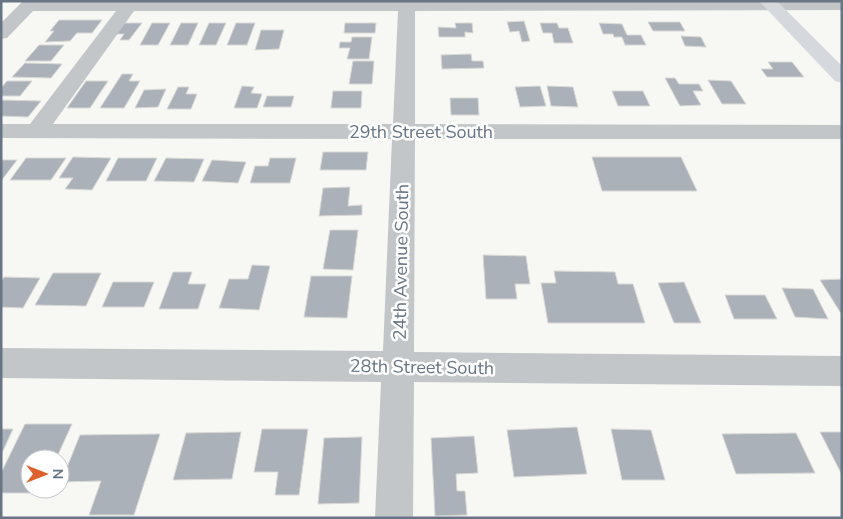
<svg xmlns="http://www.w3.org/2000/svg" width="843" height="519" font-family="'Nunito Sans',sans-serif">
	<style>
		.building { fill: #abb1b8; stroke: #d8d8d6 }
		.lines { fill: none; stroke-linecap: round; stroke-linejoin: round }
		.minor { fill: #c2c6c9; fill-rule: evenodd }
		.major { fill: #d5d8dc; fill-rule: evenodd }
		.labels { text-anchor: middle; dominant-baseline: central; stroke-width: 5; stroke-linejoin: round; paint-order: stroke }
		.street-label { font-size: 18px; fill: #677584; stroke: #fff }
	</style>
	<rect width="100%" height="100%" fill="#f7f7f4"/>
	<path class="building" d="M59,20H102L92,33H77L70,41L45,42L54,31H50Z
		M524,21L530,41L522,42L519,31L510,32L507,22Z
		M648,22H680L685,31H653Z
		M124,23H142L129,40H120L124,34H115Z
		M152,23H170L158,45H140Z
		M181,23H198L188,45H170Z
		M209,23H226L216,45H199Z
		M236,23H255L247,45H227Z
		M345,23H376L375,33H344Z
		M455,23H472L473,33L465,32V37H439L438,27L456,28Z
		M540,23H557L559,28H568L573,43H554L552,33H543Z
		M599,23L622,24L627,35H641L646,45H625L622,37H614L613,34H603Z
		M261,30H284L279,49L255,50Z
		M681,36L701,37L706,47L685,46Z
		M352,37H372L369,59H347L350,48H339L340,42H351Z
		M39,45H64L51,61H25Z
		M471,54L472,61H483L484,68L442,69L441,55Z
		M353,61H374L372,84H349Z
		M768,62H792L804,77H767L761,69H773Z
		M25,63L62,64L51,78L12,77Z
		M122,74H133L129,81H140L124,108H100Z
		M665,78H675L679,84H699L703,91H693L701,105L680,106Z
		M708,80L731,81L746,104H722Z
		M7,81H32L20,96H1V88Z
		M86,81H108L90,108H67Z
		M242,86L254,87L251,93L262,94L257,108H234Z
		M540,86L546,106L520,107L515,87Z
		M547,86L573,87L578,107L551,106Z
		M178,87H189L186,94H197L191,109H167Z
		M166,89L158,107L135,108L144,90Z
		M333,91H362L361,108H331Z
		M612,91H643L650,106H618Z
		M267,96H294L291,107H263Z
		M450,98H478L479,115H451Z
		M1,100L41,101L28,117L1,116Z
		M323,152H368L366,170H320Z
		M73,157L111,158L92,190L65,189L73,178H59Z
		M592,157H681L697,191H602Z
		M26,158H66L51,180H10Z
		M118,158H157L146,181H106Z
		M166,158L204,159L194,182L154,181Z
		M270,158H296L290,183H250L255,166H268Z
		M1,160H17L1,181Z
		M212,160L246,162L238,183L202,181Z
		M350,187L348,206L362,205V215L319,216L323,188Z
		M330,230H358L353,270L323,269Z
		M483,255L526,256L530,284H515L517,299H486Z
		M252,265L270,266L259,310L219,308L229,279H248Z
		M554,271L615,272L618,284H633L645,323H548L541,283H556Z
		M173,272H192L188,284H206L198,309H159Z
		M53,273H101L86,306L35,305Z
		M311,276H352L347,318L304,317Z
		M4,277L40,278L23,308L1,307V282Z
		M842,279V315L820,280Z
		M113,282H154L144,307H102Z
		M684,282L701,323H674L658,283Z
		M782,288L813,289L828,319L795,317Z
		M725,295H765L777,319H734Z
		M25,424H72L56,459H30V489H43L41,493H1V473Z
		M577,427L587,474L514,477L507,430Z
		M1,429H13L1,455Z
		M262,429H308L299,495H275L278,472H254Z
		M611,429L651,430L665,480H622Z
		M241,432L232,479L173,480L186,433Z
		M820,432H842V475Z
		M796,433L815,473L736,474L722,434Z
		M160,434L134,515H89L101,481L61,482L80,435Z
		M474,436L478,473L456,474L457,491H465L467,515L435,516L431,438Z
		M362,437L359,503L318,504L324,438Z"/>
	<g class="lines">
		<path class="minor" d="M23,1H842V10L415,11V124L842,125V139H415L414,352L842,356V386L414,382L413,518H375L381,382L1,378V348L383,351L392,139L1,138V124H30L116,11H33L7,38L1,39V23ZM134,11H398L393,124H53Z"/>
		<path class="major" d="M759,1H777L842,66V83L835,81Z"/>
	</g>
	<g class="labels">
		<g class="street-label">
			<text x="421" y="132">29th Street South</text>
			<text transform="translate(401 262) rotate(-89)">24th Avenue South</text>
			<text transform="translate(422 367) rotate(1)">28th Street South</text>
		</g>
	</g>
	<rect width="843" height="519" fill="none" stroke="#677584" stroke-width="5"/>
	<g transform="translate(45 474) rotate(90)"><circle r="24" fill="#ffffff" stroke="#c2c8ce"/>
	<path d="M0-4L9 19L0 12L-9 19Z" fill="#de612d"/>
	<text y="-8" font-size="14" font-weight="bold" text-anchor="middle" fill="#677584">N</text>
	</g>
</svg>
